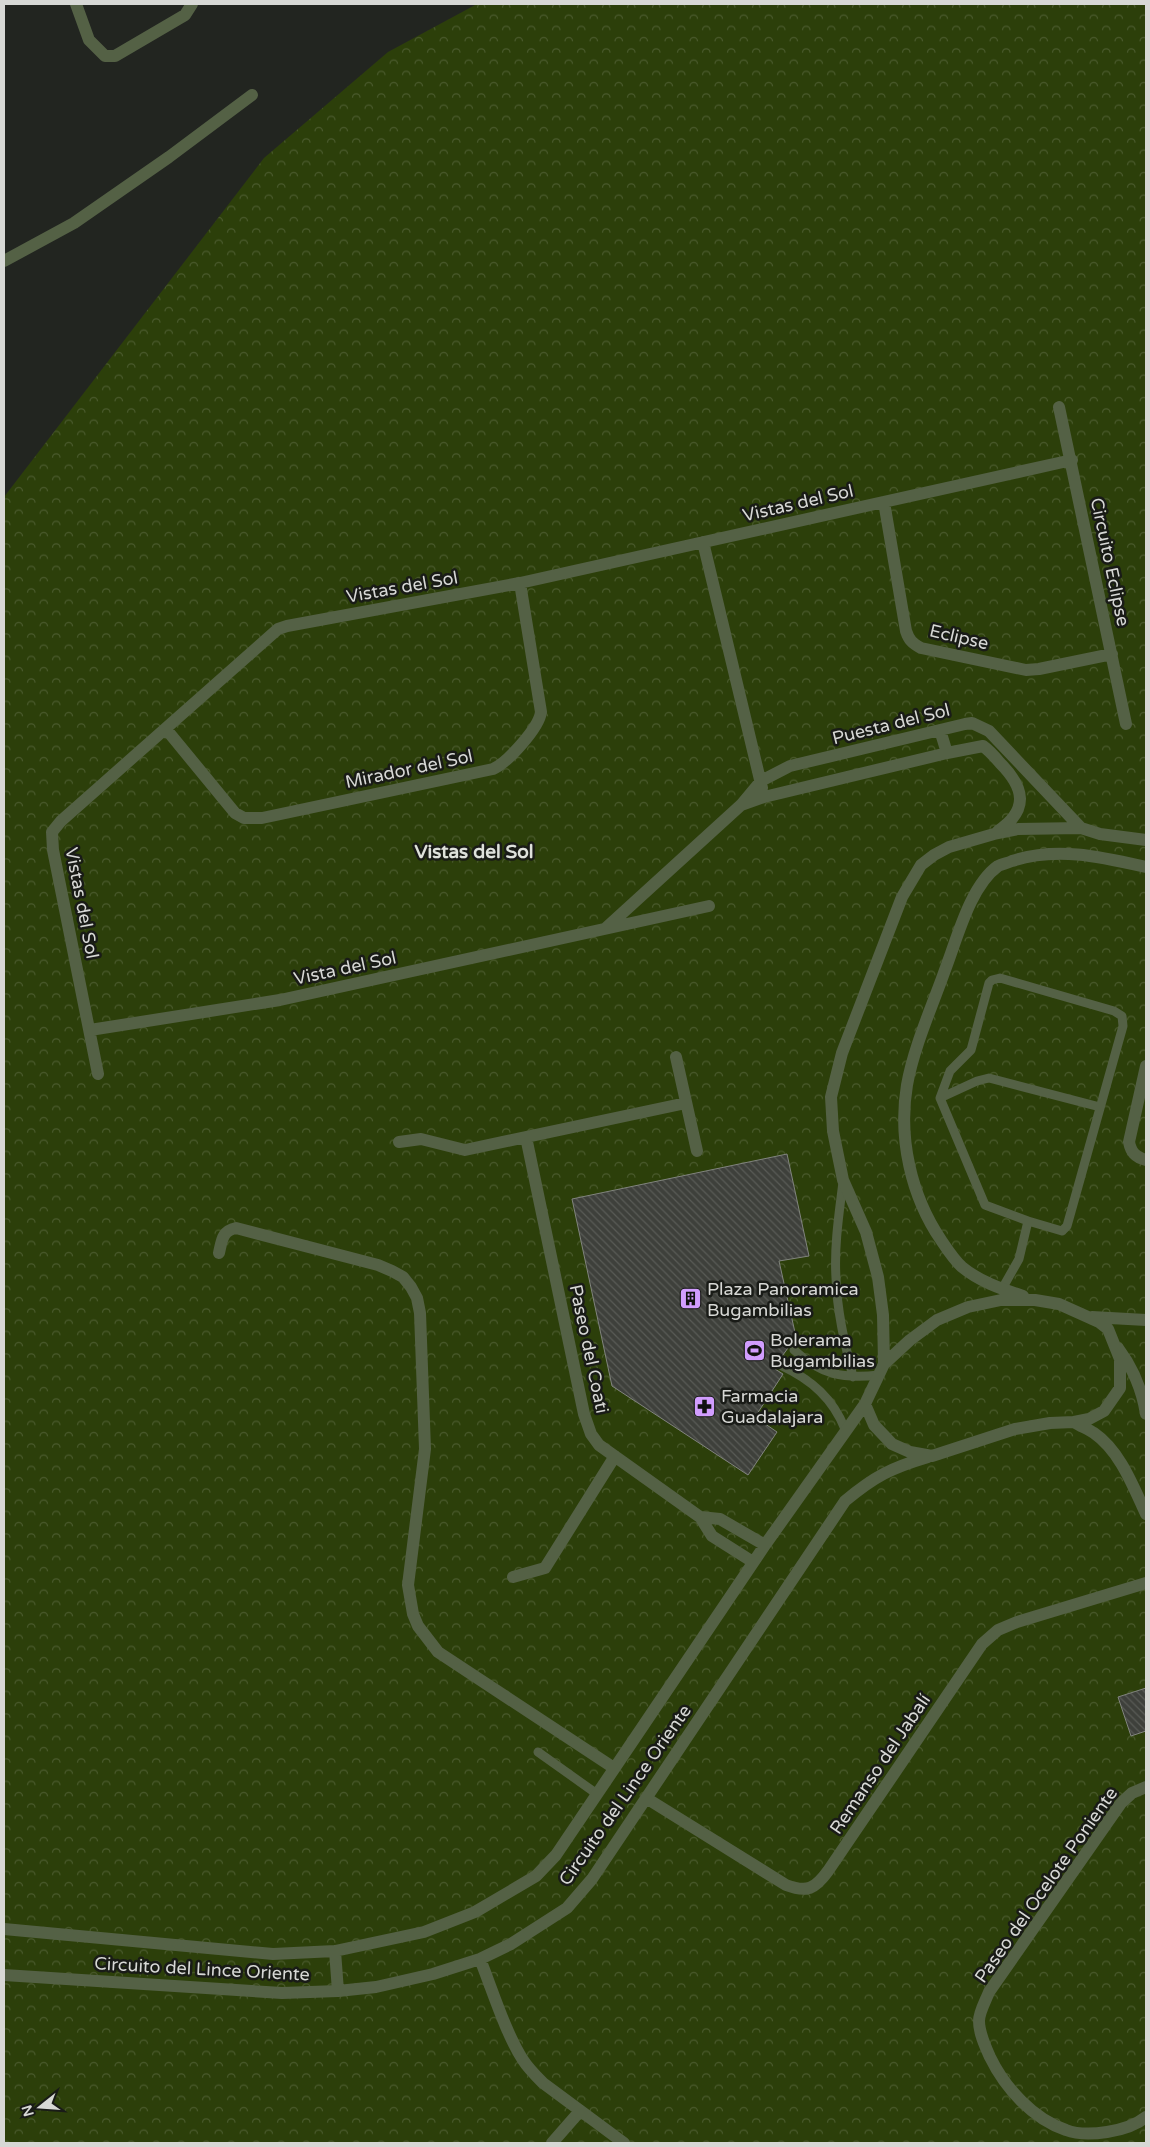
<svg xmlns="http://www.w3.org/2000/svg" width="1150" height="2147" font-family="'Varela Round',sans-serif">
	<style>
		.forest { fill: url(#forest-crowns) }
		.building { fill: url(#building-back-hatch); stroke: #81847e }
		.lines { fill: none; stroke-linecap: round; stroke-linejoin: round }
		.lane { stroke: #546145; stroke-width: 9 }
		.street { stroke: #546145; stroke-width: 12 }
		.labels { text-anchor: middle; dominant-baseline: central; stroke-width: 5; stroke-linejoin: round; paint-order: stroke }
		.street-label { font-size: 18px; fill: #d7d8d5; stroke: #191b17 }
		.poi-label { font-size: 18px; fill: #d7d8d5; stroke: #191b17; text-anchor: start }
		.neighbourhood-label { font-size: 19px; font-weight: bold; fill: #dee1db; stroke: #191b17 }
	</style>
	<defs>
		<pattern id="forest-crowns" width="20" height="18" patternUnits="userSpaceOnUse" patternTransform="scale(1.25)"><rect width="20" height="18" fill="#2c3f0a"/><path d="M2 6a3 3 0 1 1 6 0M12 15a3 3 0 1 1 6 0" fill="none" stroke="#4a5a2d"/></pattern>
		<pattern id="building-back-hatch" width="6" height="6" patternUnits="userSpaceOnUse" patternTransform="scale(1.25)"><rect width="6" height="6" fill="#3e403b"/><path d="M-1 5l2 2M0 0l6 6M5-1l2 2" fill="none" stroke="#595b56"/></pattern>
	</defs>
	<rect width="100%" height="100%" fill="#222520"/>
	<path class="forest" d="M477,4H1146V2143H4V497L264,158L388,52Z"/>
	<path class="building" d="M787,1154L809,1256L779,1261L796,1337L777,1363L775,1369L783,1374L755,1417L777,1432L748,1475L612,1386L572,1199Z
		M1146,1688V1731L1131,1736L1118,1697Z"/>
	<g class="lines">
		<path class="lane" d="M1000,978L1114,1011L1122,1016L1123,1026L1067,1226L1062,1231L1028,1221L985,1205L940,1098L950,1071L971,1050L989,983L992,980Z
			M940,1098L977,1081L989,1078L1100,1107
			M843,1182C839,1214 834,1246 836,1278C837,1312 845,1344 853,1377
			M1002,1289L1019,1259L1028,1221
			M794,1350C821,1375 843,1379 879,1375
			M782,1366C812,1380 833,1399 845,1429
			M538,1752L597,1794"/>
		<path class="street" d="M76,4L89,40L105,56H115L185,15L192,4
			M4,261L74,223L169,157L252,95
			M1059,407L1126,724
			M884,502L906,631C909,640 912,643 921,648L1026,670L1039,669L1112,654
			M703,542L762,788
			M166,729L235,813L244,818H262L493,769C507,763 539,728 541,712L520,583
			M940,730L947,753
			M741,805L764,797L947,753L983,746C990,751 995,757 1000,763C1025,788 1029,810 998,831
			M606,928L741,805L761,781L790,766L965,724L972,723L989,731L1081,828
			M90,1030L280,1000L709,906
			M676,1057L697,1151
			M1146,1066L1129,1142C1131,1152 1135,1157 1146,1160
			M98,1074L53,850L52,832L61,821L278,629L287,626L520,583L1072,460
			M526,1137L584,1414L591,1434L599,1445L700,1517L712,1536L753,1562
			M399,1142L421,1139L465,1150L686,1103
			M219,1253C222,1240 222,1231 236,1228L378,1265L392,1271L403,1277L411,1287L417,1298L420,1313L425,1449L408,1585L413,1614L418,1626L438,1652L614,1768
			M1023,1296C1002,1289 980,1282 962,1267C954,1260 947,1249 941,1240C911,1196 898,1138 907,1085C914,1046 932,1007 945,970C957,939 970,886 998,866C1002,864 1008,863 1012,861C1057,846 1102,857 1146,867
			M1092,1317L1146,1320
			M1118,1348C1133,1368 1142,1389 1146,1414
			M884,1364L883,1315L878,1277L866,1232L843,1180L833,1131L831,1097L842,1053L902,897L921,865L934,855L949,847L994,834L1018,829L1081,828L1100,834L1146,840
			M1074,1422C1080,1426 1088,1429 1094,1433C1120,1451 1133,1486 1146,1514
			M700,1517L720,1519L765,1545
			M513,1577L545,1568L615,1456
			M1146,1787L1132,1793L1121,1803L989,1992C986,2000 979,2012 979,2021C979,2033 985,2046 990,2057C1005,2088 1033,2119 1066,2130C1079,2135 1094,2134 1107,2132C1120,2130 1136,2125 1146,2117
			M646,1798L786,1885C807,1893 815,1889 828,1871L982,1644L998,1630L1017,1622L1146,1583
			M4,1929L273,1954L335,1951L424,1932L475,1912L536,1876L556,1855L765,1545L865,1404L884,1364L910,1340L937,1320L968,1307L1001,1300H1035L1059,1304L1099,1322L1108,1329L1120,1359V1388L1104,1411L1089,1419L1074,1422L1050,1423L1015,1429L932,1456L910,1452L892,1444L874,1425L865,1404
			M335,1951L338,1991
			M480,1959C492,1989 506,2034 523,2060C528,2068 536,2076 543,2083L624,2143
			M4,1975L282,1993L338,1991L376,1987L433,1974L480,1959L511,1944L567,1908L592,1879L845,1501C875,1476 891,1468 928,1457
			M552,2143L580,2111"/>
	</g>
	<defs>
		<symbol id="building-square" viewBox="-11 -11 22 22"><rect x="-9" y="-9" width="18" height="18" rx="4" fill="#d19dfe" stroke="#191b17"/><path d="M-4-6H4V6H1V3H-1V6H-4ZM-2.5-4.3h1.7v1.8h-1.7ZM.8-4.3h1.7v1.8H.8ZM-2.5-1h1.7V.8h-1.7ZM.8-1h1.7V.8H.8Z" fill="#111"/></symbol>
		<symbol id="stadium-square" viewBox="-11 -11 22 22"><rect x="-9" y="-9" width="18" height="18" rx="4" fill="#d19dfe" stroke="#191b17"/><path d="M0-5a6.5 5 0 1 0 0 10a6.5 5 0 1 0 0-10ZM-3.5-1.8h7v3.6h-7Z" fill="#111"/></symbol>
		<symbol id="pharmacy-square" viewBox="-11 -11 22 22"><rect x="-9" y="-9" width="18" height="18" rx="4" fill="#d19dfe" stroke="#191b17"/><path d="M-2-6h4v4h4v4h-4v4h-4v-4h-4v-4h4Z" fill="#111"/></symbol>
	</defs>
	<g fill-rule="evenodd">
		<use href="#building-square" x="678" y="1286" width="25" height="25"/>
		<use href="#stadium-square" x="742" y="1338" width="25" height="25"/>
		<use href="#pharmacy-square" x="692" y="1394" width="25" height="25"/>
	</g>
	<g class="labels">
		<g class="street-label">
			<text transform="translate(798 503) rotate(-13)">Vistas del Sol</text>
			<text transform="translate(1110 562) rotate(78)">Circuito Eclipse</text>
			<text transform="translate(402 587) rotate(-10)">Vistas del Sol</text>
			<text transform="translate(959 637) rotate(13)">Eclipse</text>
			<text transform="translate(891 724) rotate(-14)">Puesta del Sol</text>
			<text transform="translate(409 769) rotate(-12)">Mirador del Sol</text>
			<text transform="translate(82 903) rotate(79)">Vistas del Sol</text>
			<text transform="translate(345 968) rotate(-12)">Vista del Sol</text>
			<text transform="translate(589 1349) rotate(78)">Paseo del Coati</text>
			<text transform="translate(880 1764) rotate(-56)">Remanso del Jabalí</text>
			<text transform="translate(625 1795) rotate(-55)">Circuito del Lince Oriente</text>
			<text transform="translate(1046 1885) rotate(-55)">Paseo del Ocelote Poniente</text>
			<text transform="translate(202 1969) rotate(3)">Circuito del Lince Oriente</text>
		</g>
		<g class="poi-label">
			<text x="707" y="1289">Plaza Panoramica<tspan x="707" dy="21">Bugambilias</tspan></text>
			<text x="770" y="1340">Bolerama<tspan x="770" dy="21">Bugambilias</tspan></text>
			<text x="721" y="1396">Farmacia<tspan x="721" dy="21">Guadalajara</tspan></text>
		</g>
		<g class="neighbourhood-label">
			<text x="474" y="852">Vistas del Sol</text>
		</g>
	</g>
	<rect width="1150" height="2147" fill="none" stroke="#d7d8d5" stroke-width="10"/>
	<g transform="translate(40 2107) rotate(253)" stroke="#191b17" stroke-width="4" paint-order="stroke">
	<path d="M0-4L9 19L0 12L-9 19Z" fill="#d7d8d5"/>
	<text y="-8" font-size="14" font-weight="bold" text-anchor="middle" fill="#d7d8d5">N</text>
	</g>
</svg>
